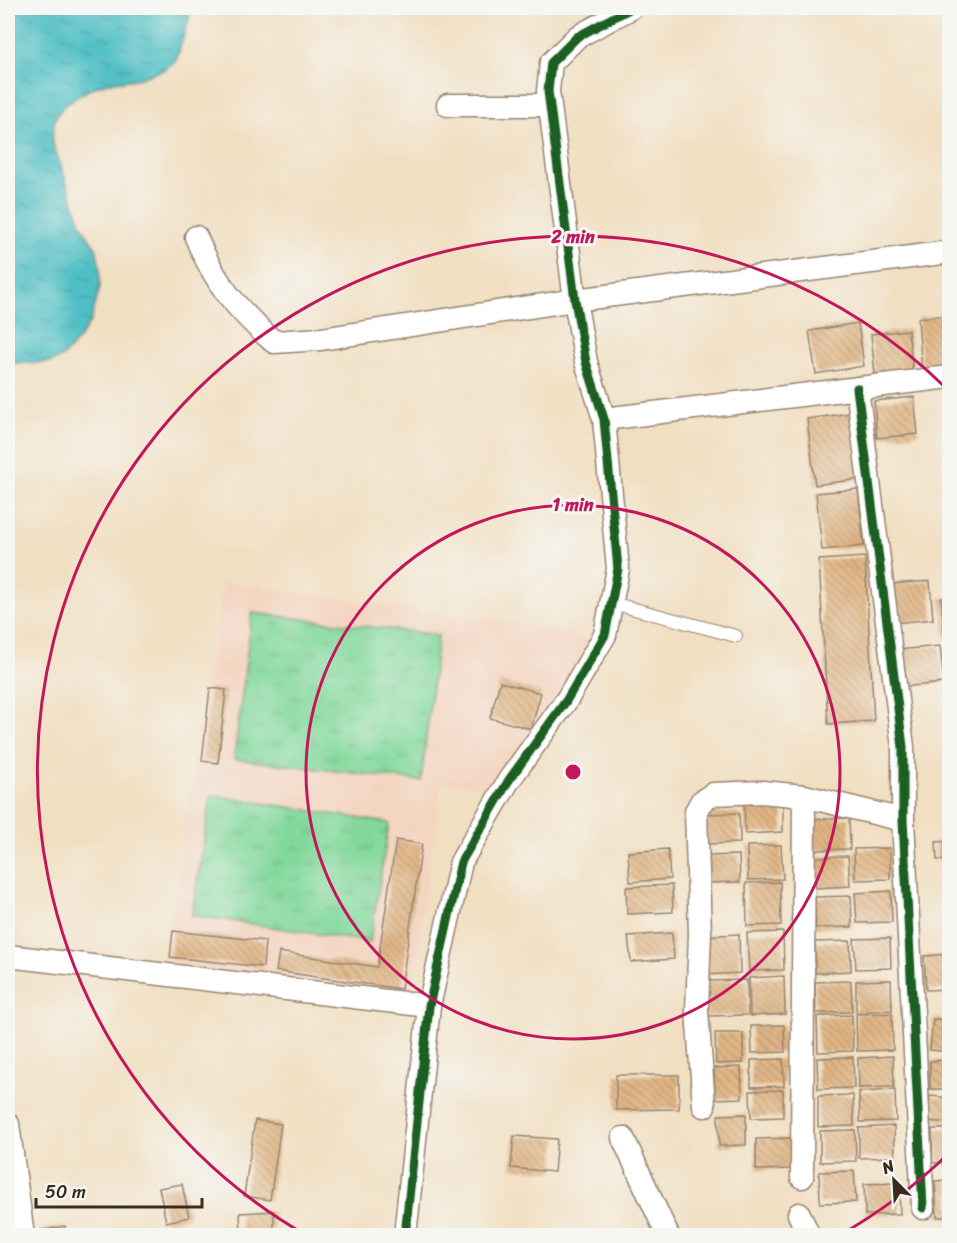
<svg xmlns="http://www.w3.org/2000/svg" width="957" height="1243" font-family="Sriracha,sans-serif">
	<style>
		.built { fill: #f3d4bf }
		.park { fill: url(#park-tufts); stroke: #5e815c; stroke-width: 1.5 }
		.water { fill: url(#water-ripples); stroke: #467472; stroke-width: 1.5 }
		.building { fill: url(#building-back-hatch) }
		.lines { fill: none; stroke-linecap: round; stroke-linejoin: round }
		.service-casing { stroke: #968470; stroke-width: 14 }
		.minor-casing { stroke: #968470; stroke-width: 25 }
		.service { stroke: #fff; stroke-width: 12 }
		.minor { stroke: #fff; stroke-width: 22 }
		.cycleway-casing { stroke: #f6f6f2; stroke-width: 13 }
		.cycleway { stroke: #1b5e20; stroke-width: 9 }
		.ring { fill: none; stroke: #c2185b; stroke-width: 3 }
		.centre { fill: #c2185b; stroke: #f6f6f2; stroke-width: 3 }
		.ring-label { font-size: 18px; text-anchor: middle; font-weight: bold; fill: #c2185b; stroke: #f6f6f2; stroke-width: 6; stroke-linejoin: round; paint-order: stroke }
	</style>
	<defs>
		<pattern id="park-tufts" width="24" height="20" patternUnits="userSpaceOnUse" patternTransform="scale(1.5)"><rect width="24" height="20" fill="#82d89b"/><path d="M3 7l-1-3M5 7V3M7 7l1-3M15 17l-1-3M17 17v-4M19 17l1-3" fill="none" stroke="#71ba85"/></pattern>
		<pattern id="water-ripples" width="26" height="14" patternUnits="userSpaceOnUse" patternTransform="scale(1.5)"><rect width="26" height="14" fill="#50bfc5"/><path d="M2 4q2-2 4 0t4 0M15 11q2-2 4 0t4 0" fill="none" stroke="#449b9f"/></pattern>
		<pattern id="building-back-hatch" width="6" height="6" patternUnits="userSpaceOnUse" patternTransform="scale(1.5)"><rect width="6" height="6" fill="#e1b685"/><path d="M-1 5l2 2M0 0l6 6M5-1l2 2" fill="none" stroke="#b8946c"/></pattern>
	</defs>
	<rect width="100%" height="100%" fill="#f6f6f2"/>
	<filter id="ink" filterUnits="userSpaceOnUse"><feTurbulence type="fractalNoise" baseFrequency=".0167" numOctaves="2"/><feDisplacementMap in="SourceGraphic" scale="12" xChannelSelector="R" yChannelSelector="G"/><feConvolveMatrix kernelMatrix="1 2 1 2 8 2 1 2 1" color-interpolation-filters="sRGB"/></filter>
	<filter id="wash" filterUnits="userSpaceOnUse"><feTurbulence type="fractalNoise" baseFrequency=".008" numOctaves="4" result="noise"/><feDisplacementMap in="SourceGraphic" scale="24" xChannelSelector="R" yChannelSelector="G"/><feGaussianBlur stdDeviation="1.35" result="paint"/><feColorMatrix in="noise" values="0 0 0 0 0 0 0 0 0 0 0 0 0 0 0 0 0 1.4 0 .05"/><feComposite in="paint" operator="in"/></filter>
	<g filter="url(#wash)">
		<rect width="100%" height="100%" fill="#f1dfc2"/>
		<path class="built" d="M223,581L530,626L592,641L500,790L442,782L410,997L165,961Z"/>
		<path class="park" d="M252,613L438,635L421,781L234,759Z
			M211,795L389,823L370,942L192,915Z"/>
		<path class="water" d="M8,8H186L190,16L176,60L165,69L137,79L107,83L92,88L65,104L55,118L52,141L82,226L97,250L100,269V287L91,320L79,339L63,357L52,362L25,363H13L8,359Z"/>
		<g id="blocks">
			<path class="building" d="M950,315V371L922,373L918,318Z
				M858,323L864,366L816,374L809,331Z
				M908,330L913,371L875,375L871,334Z
				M914,397L918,434L877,438L874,401Z
				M851,413L860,479L815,485L807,419Z
				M858,489L864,546L822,550L816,493Z
				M865,557L874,721L828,724L819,560Z
				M930,581L933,619L894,623L891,584Z
				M950,597V638L945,639L941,598Z
				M940,646L944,683L901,687L897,650Z
				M500,682L541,693L531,729L490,718Z
				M210,688L226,690L218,763L202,761Z
				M783,800V832L745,834L744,801Z
				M739,813L740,843L706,844L705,814Z
				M849,818L850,849L814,850L813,819Z
				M396,840L422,844L401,989L276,971L279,952L377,967Z
				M950,841V860H937L936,842Z
				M781,845L783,879L748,880L747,846Z
				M890,848V879L855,880L854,849Z
				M668,849L670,879L630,882L628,852Z
				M739,855L740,882L706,883L705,856Z
				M848,856L850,886L814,888L813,857Z
				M780,882L781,925L747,926L746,883Z
				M672,885L673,912L627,914L626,887Z
				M891,891L892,922L857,923L855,893Z
				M851,896L852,927L816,928L815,897Z
				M173,931L265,941L263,967L170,957Z
				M783,932L784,970L749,971L747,933Z
				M672,933L674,959L631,962L628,936Z
				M739,934L740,973L704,975L703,936Z
				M890,938L891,968L856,969L854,939Z
				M850,941L851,971L815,973V942Z
				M950,954V989L926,990L924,956Z
				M784,976L785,1014L750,1016L749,978Z
				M747,980L748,1015L707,1016L706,981Z
				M891,980L892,1010L856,1012V981Z
				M851,981L852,1012L816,1013L815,982Z
				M892,1013L893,1050L857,1051L856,1014Z
				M852,1015L853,1051L818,1052L817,1016Z
				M933,1019L950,1020V1052L930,1050Z
				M784,1025L785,1052L752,1053L751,1026Z
				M715,1033H743V1063L716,1064Z
				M893,1056L894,1087L859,1088L858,1058Z
				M853,1057L854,1088L818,1089L817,1058Z
				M783,1059L784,1086L751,1087V1060Z
				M950,1060V1089H930V1061Z
				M741,1067L742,1098L715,1099L714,1068Z
				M616,1075H679V1109L616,1110Z
				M783,1090V1117L751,1118L750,1091Z
				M895,1090L896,1121L860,1122L859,1092Z
				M853,1095L854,1126L818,1127V1096Z
				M930,1096L950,1098V1123L928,1121Z
				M746,1114V1145L719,1146L718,1115Z
				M255,1120L281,1124L270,1200L244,1196Z
				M894,1126L895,1157L859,1158V1128Z
				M932,1129H950V1163H932Z
				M855,1130L856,1161L820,1162V1131Z
				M514,1136L557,1139L554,1172L511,1168Z
				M791,1138L792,1169L756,1170V1139Z
				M854,1171L856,1202L820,1203L819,1172Z
				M950,1180V1217H937L935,1181Z
				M899,1183L900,1214L865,1215L864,1184Z
				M182,1184L189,1217L166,1222L159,1188Z
				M274,1211V1236H241L240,1213Z
				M65,1226L67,1236H39L38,1231Z"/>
		</g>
	</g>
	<g filter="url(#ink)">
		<use href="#blocks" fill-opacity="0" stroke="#968470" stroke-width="1.5"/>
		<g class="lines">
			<defs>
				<path id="service" d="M612,603L736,636"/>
				<path id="minor" d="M448,105H550
					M196,237C215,283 237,310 274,342L321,339L575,300L950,252
					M857,388L903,747V820L923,1208
					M604,419L950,377
					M8,956L429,1006
					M704,1106L697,1010L700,934L696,811L701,802L713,794L762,792L804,796L903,820
					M8,1124L23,1236
					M623,1138L668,1236
					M802,1177L804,796
					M799,1214L809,1236
					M405,1236L429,1006L461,862L509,780L566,701L605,635L618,569L604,419L586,362L575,300L548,91L551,63L577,37L631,8"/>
			</defs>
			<use href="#service" class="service-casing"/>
			<use href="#minor" class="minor-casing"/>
			<use href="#service" class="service"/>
			<use href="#minor" class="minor"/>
			<defs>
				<path id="cycleway" d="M857,388L903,747V820L923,1208
					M405,1236L429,1006L461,862L509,780L566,701L605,635L618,569L604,419L586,362L575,300L548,91L551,63L577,37L631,8"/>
			</defs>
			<use href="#cycleway" class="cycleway-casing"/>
			<use href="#cycleway" class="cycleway"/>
		</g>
	</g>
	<g class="ring">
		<circle cx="573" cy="772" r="267"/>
		<path d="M948 1154A535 535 0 0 1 840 1235M306 1235A535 535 0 1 1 948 390"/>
	</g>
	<circle cx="573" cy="772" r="9" class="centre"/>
	<g class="ring-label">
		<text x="573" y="243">2 min</text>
		<text x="573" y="511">1 min</text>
	</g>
	<rect width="957" height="1243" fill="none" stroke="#f6f6f2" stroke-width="30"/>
	<g transform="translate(894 1180) rotate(336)" stroke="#f6f6f2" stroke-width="4.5" paint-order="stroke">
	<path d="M0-4.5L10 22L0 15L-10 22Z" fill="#3b2a1e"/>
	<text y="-9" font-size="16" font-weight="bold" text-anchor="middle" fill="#3b2a1e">N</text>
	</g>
	<path d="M36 1198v9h166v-9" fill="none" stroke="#3b2a1e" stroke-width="3"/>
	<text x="45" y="1198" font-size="18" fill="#3b2a1e" stroke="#f6f6f2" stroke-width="4.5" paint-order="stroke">50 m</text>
</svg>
